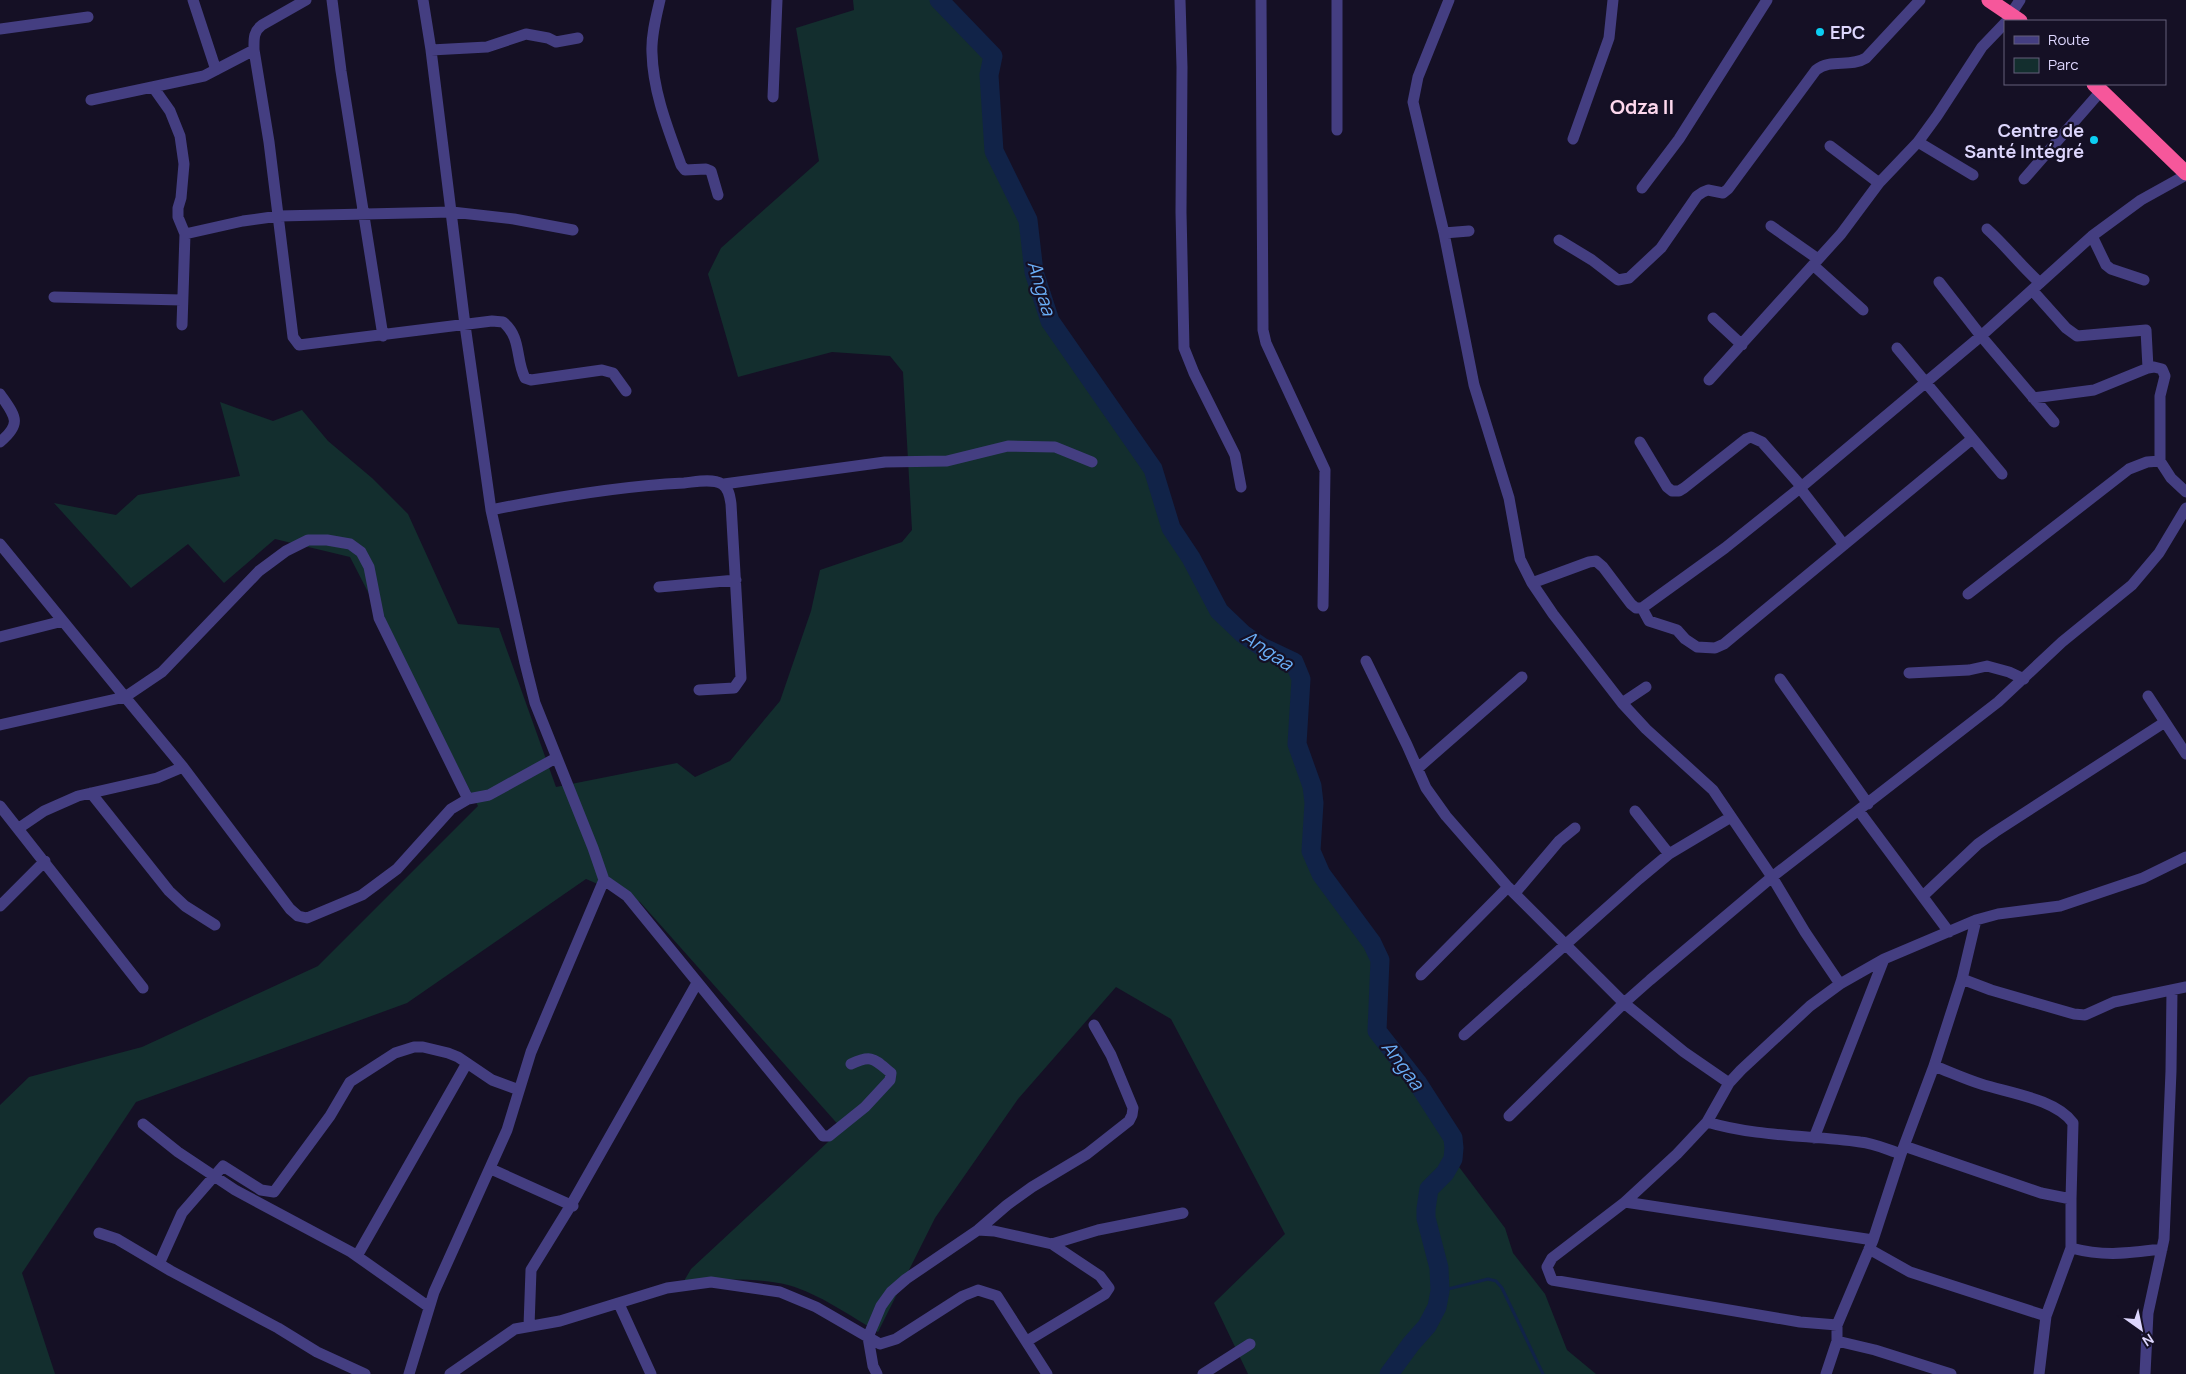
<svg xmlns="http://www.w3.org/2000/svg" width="2186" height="1374" font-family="Manrope,sans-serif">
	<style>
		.green { fill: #132e2e }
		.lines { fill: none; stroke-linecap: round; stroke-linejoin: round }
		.stream { stroke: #112348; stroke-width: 3 }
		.river { stroke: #112348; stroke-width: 19 }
		.street { stroke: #443e81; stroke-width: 11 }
		.highway { stroke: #f6579b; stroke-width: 15 }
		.poi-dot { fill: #0ccef2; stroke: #151025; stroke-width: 2 }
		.labels { text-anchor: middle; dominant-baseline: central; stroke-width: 4.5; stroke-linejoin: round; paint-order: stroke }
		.poi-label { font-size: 18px; font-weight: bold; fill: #ddd6fd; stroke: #151025; text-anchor: start }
		.water-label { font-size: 19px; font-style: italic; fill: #6aaef7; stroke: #151025 }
		.quarter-label { font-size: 20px; font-weight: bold; fill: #fdd8ed; stroke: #151025 }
	</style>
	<rect width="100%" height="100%" fill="#151025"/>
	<path class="green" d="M853,0H941L993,56L989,75L994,151L1028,220L1034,272L1050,321L1153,469L1171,528L1191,558L1219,611L1243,634L1262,647L1294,662L1301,679L1297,744L1312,786L1314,803L1311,851L1321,874L1372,943L1380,960L1377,1031L1417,1082L1453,1138V1159L1505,1228L1513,1253L1545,1294L1567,1350L1596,1374H1248L1214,1303L1285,1234L1171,1019L1116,987L1018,1099L935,1218L878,1332C850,1316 820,1294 788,1285C755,1277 718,1280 684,1281L691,1269L842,1129L640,902L586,879L407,1003L136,1102L22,1273L55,1374H0V1105L29,1077L142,1047L318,966L478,806L350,557L275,539L224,583L188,544L131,588L54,503L116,515L138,495L240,476L220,402L273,421L302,410L328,441L372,478L408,514L458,624L499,628L556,787L677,763L695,777L730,761L780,701L811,611L820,570L902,542L912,530L903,372L890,356L832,352L738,377L708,274L721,248L819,161L796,28L854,10Z"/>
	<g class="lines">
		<path class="stream" d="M1440,1291L1488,1279L1496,1281L1502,1288L1543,1374"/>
		<path class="river" d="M939,0L993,56L989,75L994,151L1028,220L1034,272L1050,321L1153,469L1171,528L1191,558L1219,611L1243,634L1262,647L1294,662L1301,679L1297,744L1312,786L1314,803L1311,851L1321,874L1372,943L1380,960L1377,1031L1417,1082L1453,1138L1454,1148L1453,1159L1445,1173L1429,1189L1426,1209V1218L1439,1268L1440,1291L1437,1307L1427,1326L1411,1344L1389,1374"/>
		<path class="street" d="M193,0L216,70
			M306,0L262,25C253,32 254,39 254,50L269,142L293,337L299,345L492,321L503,322C522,338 515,358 525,378L531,380L602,370L613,373L626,391
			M332,0L341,71L383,336
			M423,0L431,50L465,325L491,510L525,663L535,703L593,848L604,880L627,896L823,1136H829L865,1107L890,1080L891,1073C874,1059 872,1054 851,1064
			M660,0C656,17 651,36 652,53C653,92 668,129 681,165L685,170L706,169L711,171L718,195
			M1180,0L1182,67L1181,212L1184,348L1194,373L1235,455L1241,487
			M1261,0L1263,330L1266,343L1325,470L1323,606
			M1337,0V130
			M1449,0L1418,77L1413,102L1444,233L1474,385L1509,498L1520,559L1532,583L1553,614L1622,703L1646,729L1713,790L1772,877L1805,932L1840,984
			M2007,20L2020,0
			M0,29L88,17
			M431,50L487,47L526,34L548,38L556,42L578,38
			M153,87L170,111L180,136L184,164L181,198L178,208V217L185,234L182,325
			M773,97L777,0
			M91,100L204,76L254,50
			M1573,139L1609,38L1613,0
			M1918,142L1973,175
			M1830,146L1879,183
			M2024,179L2101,91
			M1642,188L1679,139L1767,0
			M1771,226L1818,259
			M1987,229C2006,246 2021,266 2040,283
			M1444,233L1469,231
			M185,234L243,221L279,216L452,212L514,219L573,230
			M2092,236L2106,265L2111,269L2144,280
			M1559,240L1592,260L1618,280L1629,278L1661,248L1697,196L1703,192L1708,190L1723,193L1728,189L1816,70C1831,58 1850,68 1866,58L1920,0
			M1813,265L1863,310
			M1939,282L1981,336L2054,422
			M2032,290L2066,328L2077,336L2146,330L2148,368
			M54,297L182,300
			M1713,318L1742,345
			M1897,348L2002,474
			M1709,380L1841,234L1879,183L1918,142L1937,116L1982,47L2005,23
			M0,394C15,416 23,423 0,442
			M2033,398L2094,390L2148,368L2154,367L2162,369L2165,376L2160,396V461L2171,478L2186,492
			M1640,442L1667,487L1672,491H1679L1684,488L1746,439L1751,437L1762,442L1801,486
			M724,484L885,462L947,461L1008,446L1055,447L1092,462
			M1800,488L1844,545
			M491,510C555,497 619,486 684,483C695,482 712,478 722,484C729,488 730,497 731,504L741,678L734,688L699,690
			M0,544L125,697L0,725
			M1532,583L1589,562L1596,561L1603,567L1631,604L1636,608H1642L1725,548L1800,488L1981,336L2092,236L2141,200L2186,175
			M659,587L736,580
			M1968,594L2129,469L2147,462L2160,461
			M1642,608L1649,621L1677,630L1685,639L1697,647L1715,648L1724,644L1972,439
			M0,637L63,621
			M1366,661L1407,745L1426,788L1446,816L1508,887L1624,1003L1684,1052L1729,1083
			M1909,673L1969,670L1987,666L2009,672L2024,679
			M1780,679L1868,804
			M2148,696L2186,754
			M1622,703L1646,687
			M1418,768L1522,677
			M91,793L169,891L185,906L215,925
			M468,799L379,618L369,567L361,552L350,544L327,540H308L286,551L259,571L162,672L125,697L183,767L290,909L298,916L307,918L362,895L397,869L451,809L468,799L489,795L556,758
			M0,806L143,988
			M1635,811L1669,854
			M1859,811L1949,932
			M19,828L44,811L78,796L157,778L183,767
			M1515,893L1559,841L1575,828
			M1924,895L1978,844L1995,832L2165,722
			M0,906L45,861
			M1976,920L1962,979L1934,1066L1901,1154L1873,1240L1837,1325L1800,1322L1552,1280L1547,1267L1552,1258L1625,1202L1677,1154L1707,1122L1729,1083L1741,1070L1810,1006L1840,984L1884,959L1976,920L1998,914L2060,906L2143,878L2186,857
			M1421,975L1508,887
			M1962,979L1991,990L2074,1014L2085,1015L2114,1002L2186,987
			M1464,1035L1639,879L1669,854L1731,817
			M1934,1066C1950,1072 1965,1079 1981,1084C2009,1093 2056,1099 2073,1123L2071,1199V1248L2046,1316L2039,1374
			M1509,1116L1624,1003L1650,980L1772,877L1998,702L2062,642L2132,585L2159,553L2186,508
			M1707,1122C1757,1137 1809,1135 1860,1142C1874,1143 1888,1150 1901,1154
			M143,1124L178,1152L235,1190L351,1252L429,1307
			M1814,1138L1884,959
			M1904,1146L2041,1193L2071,1199
			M491,1169L573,1206
			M1625,1202L1873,1240
			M978,1230L994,1231L1052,1244L1100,1276L1109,1288L1105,1294L1027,1341
			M99,1233L117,1239L171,1271L278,1328L317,1352L365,1374
			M1052,1244L1098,1230L1183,1213
			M2071,1248C2106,1257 2128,1253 2162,1249
			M1869,1249L1910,1272L2046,1316
			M357,1256L467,1063
			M159,1264L182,1213L223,1166L261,1190L274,1192L330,1116L350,1082L395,1053L414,1047H423L448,1053L458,1057L492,1080L519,1090
			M619,1304L651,1374
			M1837,1325V1341L1875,1350L1951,1374
			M529,1326L531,1270L571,1205L697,983
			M409,1374L434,1292L507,1130L531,1052L604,880
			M450,1374L515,1329L560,1321L667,1288L711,1282L780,1292L816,1307L880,1344L896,1339L963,1296L978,1290L997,1296L1047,1374
			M877,1374L873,1366L868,1337L881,1306L891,1292L906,1279L978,1230L1007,1205L1032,1187L1087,1154L1129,1121L1132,1115L1133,1108L1111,1055L1094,1025
			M1203,1374L1250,1344
			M1826,1374L1837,1341
			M2145,1374L2148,1313L2164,1239L2171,1071L2172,990"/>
		<path class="highway" d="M1989,0L2020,21
			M2094,84L2186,173"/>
	</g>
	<g class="poi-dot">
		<circle cx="1820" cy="32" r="5"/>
		<circle cx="2094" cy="140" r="5"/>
	</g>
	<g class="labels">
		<g class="poi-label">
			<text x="1830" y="32">EPC</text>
			<text x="2084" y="130" text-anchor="end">Centre de<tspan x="2084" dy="21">Santé Intégré</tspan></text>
		</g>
		<g class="water-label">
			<text transform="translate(1042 288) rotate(74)">Angaa</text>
			<text transform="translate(1268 650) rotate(34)">Angaa</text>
			<text transform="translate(1403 1065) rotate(53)">Angaa</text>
		</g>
		<g class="quarter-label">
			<text x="1642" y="106">Odza II</text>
		</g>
	</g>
	<rect x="2004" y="20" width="162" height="65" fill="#151025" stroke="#655f7b"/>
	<rect x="2014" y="36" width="25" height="8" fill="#443e81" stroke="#655f7b"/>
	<text x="2048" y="45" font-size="15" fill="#ddd6fd">Route</text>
	<rect x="2014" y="58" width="25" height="15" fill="#132e2e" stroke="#655f7b"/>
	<text x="2048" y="70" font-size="15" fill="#ddd6fd">Parc</text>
	<g transform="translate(2141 1329) rotate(147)" stroke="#151025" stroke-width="4" paint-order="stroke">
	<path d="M0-4L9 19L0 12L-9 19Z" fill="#ddd6fd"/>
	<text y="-8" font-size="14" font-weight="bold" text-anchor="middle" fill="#ddd6fd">N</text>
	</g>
</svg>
